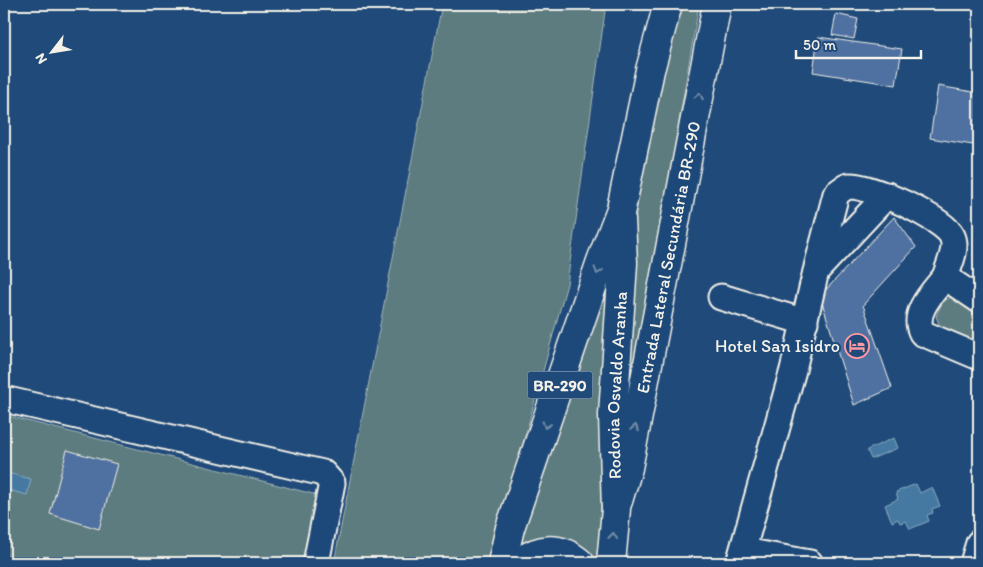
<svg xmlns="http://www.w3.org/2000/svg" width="983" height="567" font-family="Itim,sans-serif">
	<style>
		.green { fill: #5b7c80; stroke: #a8b6b4 }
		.water { fill: #4579a2; stroke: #8ba9be }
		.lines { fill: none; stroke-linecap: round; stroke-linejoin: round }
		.stream { stroke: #8ba9be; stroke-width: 5 }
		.building { fill: #5071a1; stroke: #f4f1e8 }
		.minor-casing { stroke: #f4f1e8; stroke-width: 29 }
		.major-casing { stroke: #f4f1e8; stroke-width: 31 }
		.highway-casing { stroke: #f4f1e8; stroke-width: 31 }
		.minor { stroke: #1f4a7a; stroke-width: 25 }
		.major { stroke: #1f4a7a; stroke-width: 28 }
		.highway { stroke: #1f4a7a; stroke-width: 28 }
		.oneway { stroke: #748da6 }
		.labels { text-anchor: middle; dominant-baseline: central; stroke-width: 4; stroke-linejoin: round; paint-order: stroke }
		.shield { fill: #1f4a7a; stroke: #b4bfc7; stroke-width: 1 }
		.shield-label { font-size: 16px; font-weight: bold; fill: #f4f1e8 }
		.street-label { font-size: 18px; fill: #f4f1e8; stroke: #1f4a7a }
		.poi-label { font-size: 18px; fill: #f4f1e8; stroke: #1f4a7a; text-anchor: end }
	</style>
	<rect width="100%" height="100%" fill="#1f4a7a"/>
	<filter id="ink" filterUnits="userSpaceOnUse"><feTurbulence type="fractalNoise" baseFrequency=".02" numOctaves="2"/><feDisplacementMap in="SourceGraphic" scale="10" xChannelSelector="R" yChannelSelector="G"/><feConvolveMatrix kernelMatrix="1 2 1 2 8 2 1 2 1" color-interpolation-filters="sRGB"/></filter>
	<g filter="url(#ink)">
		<path class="green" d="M442,4H606L567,284L490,563H334Z
			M678,4H699L619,475L633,243L638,196Z
			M612,246L602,405L600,563L517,550Z
			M953,295L979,305V346L941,330L936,316L942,303Z
			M4,415L317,495L303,563H4Z"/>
		<path class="water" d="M894,438L898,448L871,459L867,450Z
			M4,472L31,479L27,495L4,489Z
			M916,484L920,493L932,487L940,506L932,509L933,513L927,515L929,521L910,529L906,521L900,523L898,519L892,522L885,505L898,499L896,492Z"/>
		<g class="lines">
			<path class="stream" d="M4,557L24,563"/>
		</g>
		<path class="building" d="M836,14L858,19L854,39L832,35Z
			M818,37L902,49L896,85L813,72Z
			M938,86L979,93V146L930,138Z
			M894,217L916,247L863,305L892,388L854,405L820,296Z
			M67,450L117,464L99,529L50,514Z"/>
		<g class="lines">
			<defs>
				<path id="minor" d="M817,267L836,194C840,191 844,187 849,186C870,185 943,218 952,236C958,248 949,265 945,277L979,300
					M945,277C933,292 911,313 922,333L979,357
					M721,297L805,322
					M4,399L323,473L332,483L316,563
					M744,551L810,563
					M739,563L793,370L816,271L887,195
					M973,563L979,543"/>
				<g id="major">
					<path id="s1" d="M618,501L628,468L717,4"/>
				</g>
				<g id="highway">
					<path d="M502,563L510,528L601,261L621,209L650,70L668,4"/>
					<path d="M518,563C539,547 560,545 580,563"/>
					<path id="s2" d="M611,563L616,509L613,415L623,263L621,220"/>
				</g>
			</defs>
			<use href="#minor" class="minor-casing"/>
			<use href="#major" class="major-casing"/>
			<use href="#highway" class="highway-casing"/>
			<use href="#minor" class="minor"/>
			<use href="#major" class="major"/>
			<use href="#highway" class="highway"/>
		</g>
		<defs><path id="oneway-chevron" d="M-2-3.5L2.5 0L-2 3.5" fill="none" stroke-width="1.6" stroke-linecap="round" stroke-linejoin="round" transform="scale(1.25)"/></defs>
		<g class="oneway">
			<use href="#oneway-chevron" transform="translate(699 96) rotate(-79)"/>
			<use href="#oneway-chevron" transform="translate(598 271) rotate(108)"/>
			<use href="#oneway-chevron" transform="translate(546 425) rotate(109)"/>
			<use href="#oneway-chevron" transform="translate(635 428) rotate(-80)"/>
			<use href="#oneway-chevron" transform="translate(613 536) rotate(-84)"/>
		</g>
	</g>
	<defs>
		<symbol id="hotel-ring" viewBox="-11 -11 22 22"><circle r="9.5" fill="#1f4a7a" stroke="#ff9aa2" stroke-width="1.5"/><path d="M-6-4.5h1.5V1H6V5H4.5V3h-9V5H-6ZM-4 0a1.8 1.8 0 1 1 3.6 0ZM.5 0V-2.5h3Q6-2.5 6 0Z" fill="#ff9aa2"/></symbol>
	</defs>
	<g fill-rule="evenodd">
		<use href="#hotel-ring" x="843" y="332" width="28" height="28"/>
	</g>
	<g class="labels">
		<rect class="shield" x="527.5" y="371.5" width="65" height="27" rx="4"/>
		<g class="shield-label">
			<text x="560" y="385">BR-290</text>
		</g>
		<g class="street-label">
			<text stroke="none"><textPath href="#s1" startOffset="249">Entrada Lateral Secundária BR-290</textPath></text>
			<text stroke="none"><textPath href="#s2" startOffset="178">Rodovia Osvaldo Aranha</textPath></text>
		</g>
		<g class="poi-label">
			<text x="840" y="346">Hotel San Isidro</text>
		</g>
	</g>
	<rect width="983" height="567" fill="none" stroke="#1f4a7a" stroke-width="20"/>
	<rect x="10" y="10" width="963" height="547" fill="none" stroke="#f4f1e8" stroke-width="2" filter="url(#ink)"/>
	<g transform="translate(52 52) rotate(239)" stroke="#1f4a7a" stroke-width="4" paint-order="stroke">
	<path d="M0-4L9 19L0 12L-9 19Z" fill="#f4f1e8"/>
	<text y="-8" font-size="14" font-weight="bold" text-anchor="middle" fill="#f4f1e8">N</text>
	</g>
	<path d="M796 50v8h125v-8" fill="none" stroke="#f4f1e8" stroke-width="2.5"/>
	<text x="803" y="50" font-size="15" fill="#f4f1e8" stroke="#1f4a7a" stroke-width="4" paint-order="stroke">50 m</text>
</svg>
